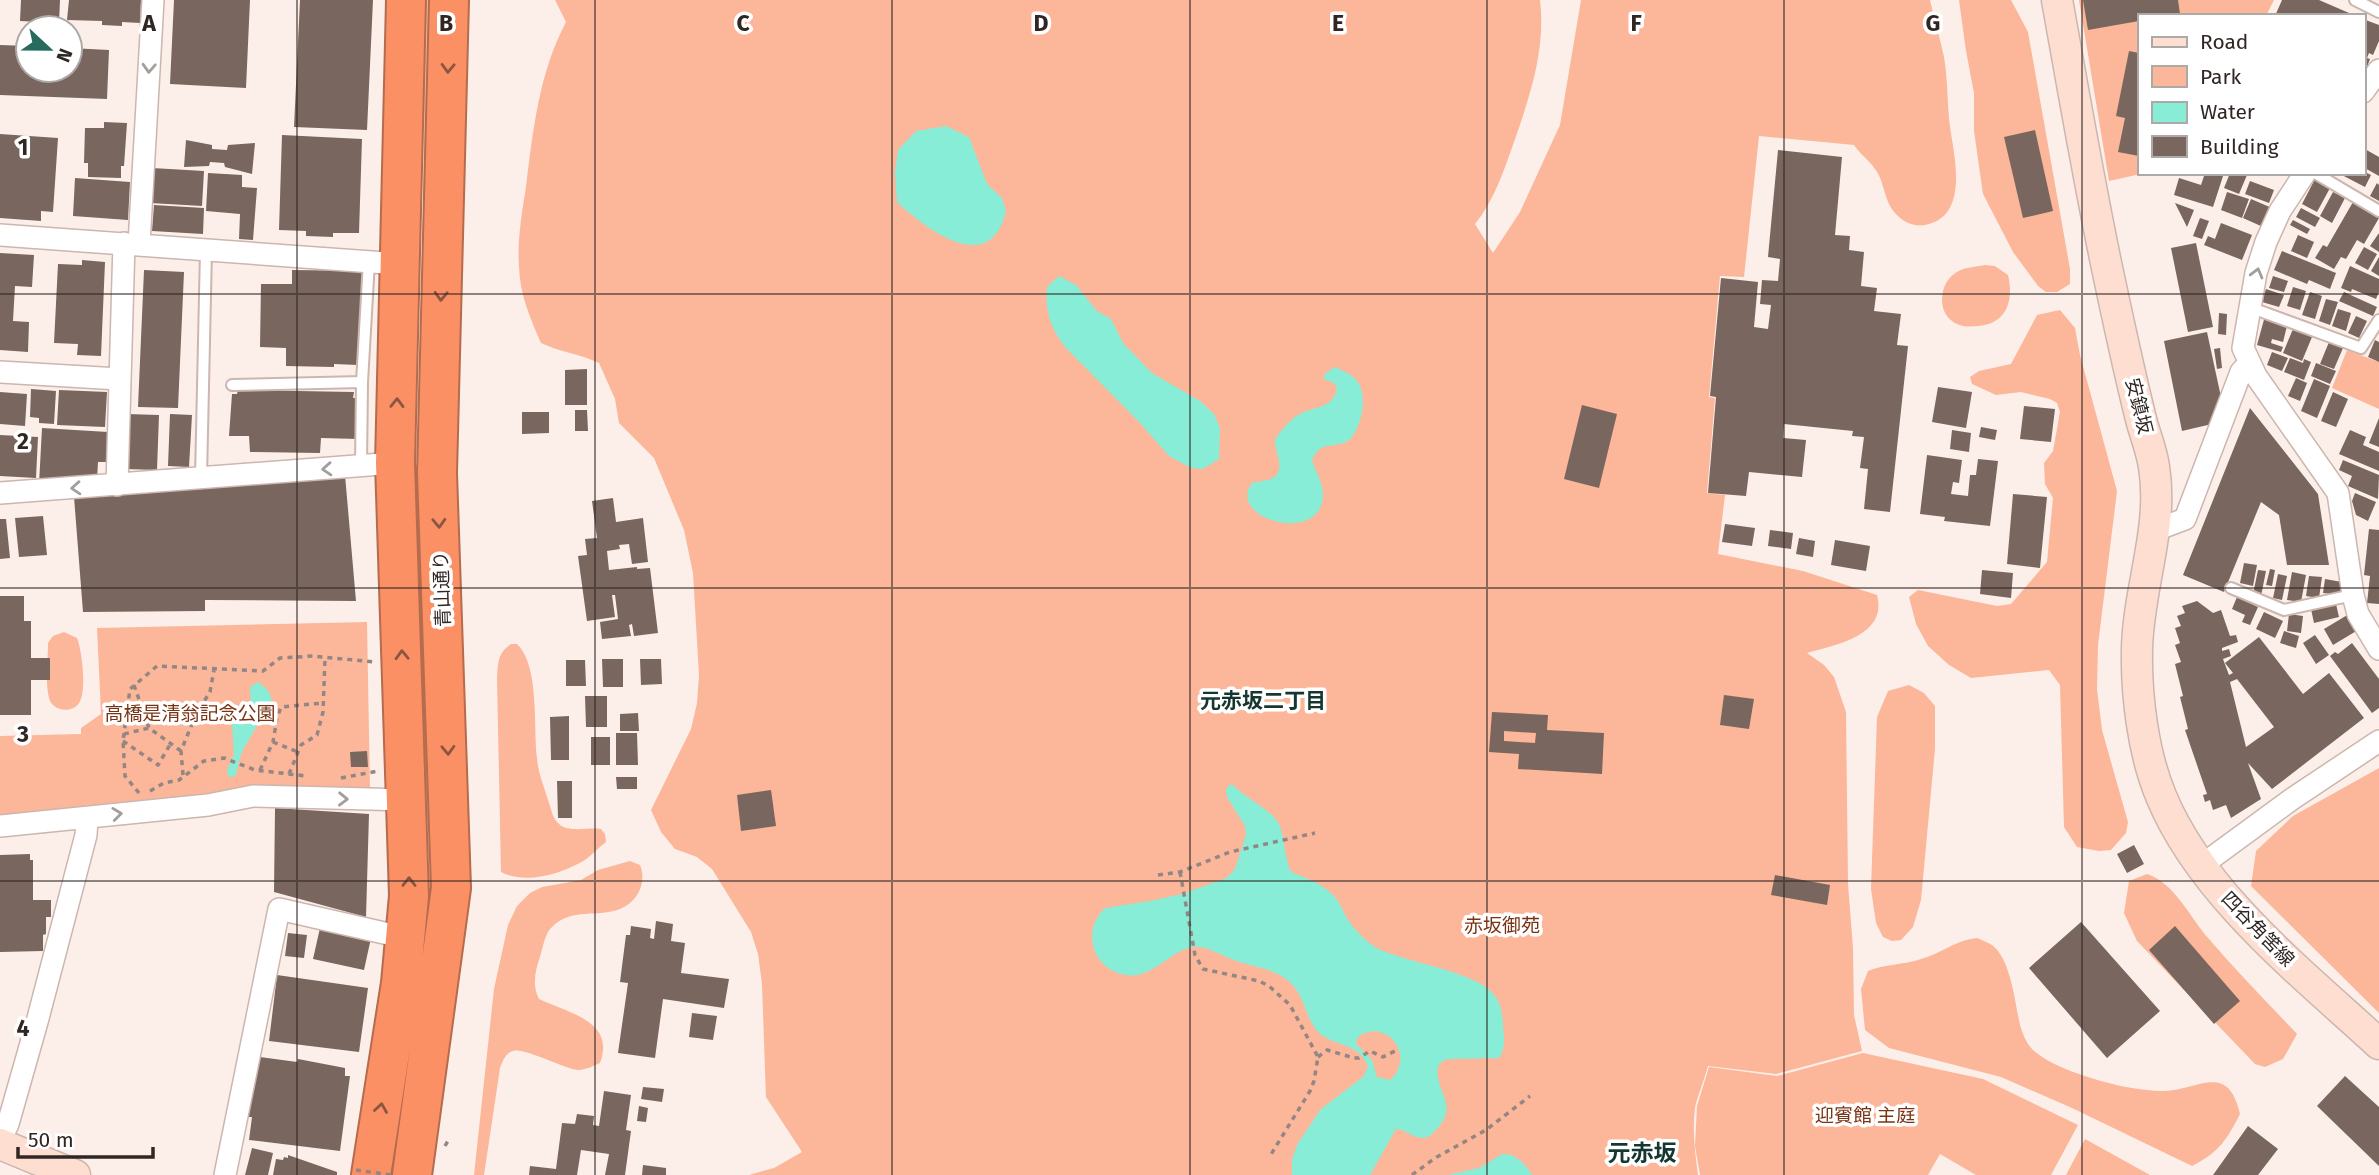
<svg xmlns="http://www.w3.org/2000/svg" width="2379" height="1175" font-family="'Fira Sans','Noto Sans JP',sans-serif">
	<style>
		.green { fill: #fcb699 }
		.water { fill: #88edd7; fill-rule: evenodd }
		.building { fill: #79665e; fill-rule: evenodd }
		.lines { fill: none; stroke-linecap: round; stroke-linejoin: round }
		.lane-casing { stroke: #ccb6ae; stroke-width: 14 }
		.street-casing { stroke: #ccb6ae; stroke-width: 24 }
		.secondary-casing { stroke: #ccb6ae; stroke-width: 33 }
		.highway-casing { stroke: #b46b4e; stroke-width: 42 }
		.path { stroke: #928782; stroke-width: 3.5; stroke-dasharray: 5 5; stroke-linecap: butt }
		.lane { stroke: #fff; stroke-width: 10 }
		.street { stroke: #fff; stroke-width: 21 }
		.secondary { stroke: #feded0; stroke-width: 30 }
		.highway { stroke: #fb9064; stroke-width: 38 }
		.path-bridge { stroke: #928782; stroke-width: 3.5; stroke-dasharray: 5 5; stroke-linecap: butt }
		.oneway { stroke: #a29e9c }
		.oneway2 { stroke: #8b5641 }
		.grid { fill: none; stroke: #302724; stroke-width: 2; stroke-opacity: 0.55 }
		.labels { text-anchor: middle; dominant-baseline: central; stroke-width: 7; stroke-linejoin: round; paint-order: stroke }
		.street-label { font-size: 19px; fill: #302724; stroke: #fff }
		.park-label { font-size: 19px; fill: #783415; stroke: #fff }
		.neighbourhood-label { font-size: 21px; font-weight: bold; fill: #163630; stroke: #fff }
		.quarter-label { font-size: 23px; font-weight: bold; fill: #163630; stroke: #fff }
		.grid-label { font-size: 23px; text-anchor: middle; font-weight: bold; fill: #302724; stroke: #fff; stroke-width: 7; stroke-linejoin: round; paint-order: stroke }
	</style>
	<rect width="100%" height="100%" fill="#fcefe9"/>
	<path class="green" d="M425,0H429L422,606H419Z
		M555,0H1540C1546,49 1530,96 1514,142C1504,170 1494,201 1475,224L1493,253L1520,212L1560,125L1581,0H1930C1934,19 1940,38 1944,57C1948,80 1947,104 1950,127C1954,155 1968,210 1932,223C1920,228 1907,225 1898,216C1883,203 1886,184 1875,169C1869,160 1860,154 1854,145L1759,136L1744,277L1720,276L1709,397L1715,398L1707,493L1725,495L1718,554L1803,571L1877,595C1888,635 1837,645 1807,653L1824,665L1834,677L1846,712L1848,884L1853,948L1854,1015L1862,1051L1776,1074L1708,1066C1705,1078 1697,1097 1695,1108C1692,1130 1695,1153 1698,1175H749L774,1168L802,1152L766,1097L762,984L758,954L751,932L712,869L697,857L675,849L661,832L651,810L691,729L697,703L699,675L693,573L684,530L654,458L619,423L615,399L599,363C580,354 560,352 541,343C530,318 520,295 519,267C517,241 522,212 526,187C533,130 539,73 566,22Z
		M1959,0H2011L2028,32L2070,269V284L2057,292H2046L2038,286L2013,252L1983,194L1974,131V93L1966,51Z
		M2079,0H2274L2266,16H2139V173H2145L2109,181Z
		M1985,265L1995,266L2008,275C2014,300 2007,324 1978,326C1968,327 1960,327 1952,321C1937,310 1940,284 1954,274C1962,267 1975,267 1985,265Z
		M2060,310L2075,328L2080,355L2117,491L2098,645L2097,689L2102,730L2128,822L2126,833L2111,850L2099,851L2077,847L2064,827L2060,685L2049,670L1971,678L1949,665L1928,646L1916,624L1909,597L1918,590L1997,606L2011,604L2047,562L2053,498L2045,484L2044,463L2053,451L2060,412L2057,403L2050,399L2021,392L1996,395L1972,384L1970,377L1979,371L2011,364L2037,315Z
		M2347,350L2379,362V409L2332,388Z
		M367,622L370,789L0,819V736L81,734V728L101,714L97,628Z
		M64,632L77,638C82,650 87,692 79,703C72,714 52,711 49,698C45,682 48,660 48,643L53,636Z
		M511,644H517C540,666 533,727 537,758C538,773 544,786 548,800C551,808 552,818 559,824C568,833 589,827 601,829L605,834L606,842C599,847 592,855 585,860C562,874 525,885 501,872L497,679C498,664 497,653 511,644Z
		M1909,685L1924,693L1935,706V749L1921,900L1913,927L1901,940L1892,941L1883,937L1876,923L1871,889L1877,717L1888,691Z
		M2379,768V1013L2251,886L2256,851L2293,816Z
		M630,861L640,865C647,882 638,902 620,909C597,918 572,907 552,927C545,933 543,947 540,957C535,971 532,986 539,999C568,1013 616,1021 600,1063C593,1066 586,1070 578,1070C562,1068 524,1047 513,1051C505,1053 503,1061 500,1068L484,1175H474L494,989L508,925L517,906L530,893L542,887L581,880L598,870Z
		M2147,874C2175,883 2190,918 2209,939C2237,972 2267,1002 2297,1034L2283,1059L2265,1067L2255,1064L2137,941L2124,913L2129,881Z
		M1977,938C1982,940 1987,942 1992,945C2011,959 2015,1003 2020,1025C2022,1032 2026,1043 2032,1049C2043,1060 2064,1069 2079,1074C2104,1083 2137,1091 2164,1091C2198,1090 2228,1061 2240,1114C2227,1140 2218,1153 2192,1166L2072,1108L2001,1077L1889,1048L1865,1030L1861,989L1868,971C1884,964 1904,965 1921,959C1943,953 1953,941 1977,938Z
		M1863,1053L1983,1079L2078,1125L2051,1175H1976L1940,1154L1928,1175H1700L1695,1146L1697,1106L1709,1067L1777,1076Z
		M2085,1139L2150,1175H2066Z"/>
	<path class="water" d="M946,126L969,137L987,184L1002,198L1006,211C990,278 927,230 897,202L895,172L898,150L916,131Z
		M1059,276L1076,285L1097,311L1111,319L1123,343L1152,373L1200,401L1214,414L1220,428L1219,459L1203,469L1191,468L1169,456L1139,422L1065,347C1050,328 1045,311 1047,287Z
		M1334,367C1342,370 1352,374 1357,381C1368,395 1362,425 1351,438C1340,451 1320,437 1312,461C1317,474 1326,488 1322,503C1311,543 1227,517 1252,483C1259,481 1269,481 1274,477C1286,468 1274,451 1275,439C1281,431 1289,420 1298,415C1313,406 1334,409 1337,388L1334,383L1324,379V375Z
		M258,682C281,698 269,707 258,724C253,732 249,740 244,748C240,755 238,766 236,775L229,778L227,770L234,754L232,724C252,713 251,709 250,687Z
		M1229,785H1233C1245,798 1272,810 1279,824C1285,839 1284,856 1291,872C1306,878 1321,883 1333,895C1340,902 1342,910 1347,918C1353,928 1366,942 1377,948C1405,963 1478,971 1495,996C1501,1004 1503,1016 1503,1027C1504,1037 1506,1048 1499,1058L1451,1059L1444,1060L1438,1066C1434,1093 1460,1103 1437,1129C1433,1133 1429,1138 1423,1138C1413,1138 1405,1129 1396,1129L1370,1175H1292V1159L1298,1143L1321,1109L1364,1076L1368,1066C1358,1041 1332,1047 1317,1031C1307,1019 1305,1001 1295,988C1280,967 1251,968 1229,958C1219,954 1209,948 1199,947C1194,946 1188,948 1183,950C1165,958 1148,979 1126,975C1092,970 1081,930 1105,908L1150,901L1182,894L1227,878L1235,869L1246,835L1245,826L1227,797L1226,790ZM1376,1031C1381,1033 1388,1034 1392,1039C1404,1051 1403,1069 1390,1080L1377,1077L1372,1060L1356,1044C1357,1033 1367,1032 1376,1031Z
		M1502,1154C1516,1153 1525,1164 1532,1175H1448L1479,1168Z"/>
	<path class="building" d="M21,0H60L59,23L20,21Z
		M69,0H141L140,23L122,22V26L102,25V21L67,20Z
		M174,0H250L246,88L170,84Z
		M300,0H373L367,130L294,127Z
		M2083,0H2178L2180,14L2139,16V21L2088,30Z
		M2282,0H2319L2356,16H2275Z
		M2363,19L2379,25V41L2373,55L2369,53L2367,58L2370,59L2367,67L2363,65Z
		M0,45L28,46V70H70V48L109,50L107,99L0,95Z
		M2129,51L2139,53V156L2118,152L2125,118L2116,116Z
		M104,122L127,123L124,166H121V178L88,177V163H84L85,128H104Z
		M2035,130L2053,211L2023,218L2004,137Z
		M0,134L58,138L53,212L41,211V221L0,218Z
		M282,135L362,139L359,233H333V237L306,236V231L279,230Z
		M186,140L212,145V149L227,150L228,145L255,143L252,174L225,167L224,163L210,162L209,166L184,167Z
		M2363,148L2379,157V176L2363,167Z
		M1778,150L1842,157L1835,235L1850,236L1849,250L1864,252L1861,286L1877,288L1874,311L1901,314L1897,345L1908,346L1890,512L1864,509L1868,469L1860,468L1864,437L1852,436L1853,431L1784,424L1783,438L1806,440L1802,477L1749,472L1746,496L1708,493L1716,397L1710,396L1721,278L1758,282L1754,327L1768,329L1771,305L1760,304L1762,280L1778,281L1780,259L1768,257Z
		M152,168L204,171L202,206L150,203Z
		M2363,171L2371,175L2365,187L2338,173H2363Z
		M208,173L242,175V187L257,188L253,240L239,239L240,214L206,211Z
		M2205,173H2224L2213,207L2174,195L2179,178L2201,185Z
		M2230,173L2247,175L2239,194L2224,188Z
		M75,178L130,182L128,220L73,216Z
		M2315,179L2330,188L2317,212L2302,204Z
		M2250,181L2274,190L2269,203L2245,194Z
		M2377,183L2379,185V201L2370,196Z
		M2227,192L2249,199L2242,218L2221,210Z
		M2333,192L2345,198L2332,223L2320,216Z
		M2251,199L2272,208L2263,227L2243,218Z
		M2353,202L2379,218L2364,244L2357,240L2346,259L2341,257L2334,269L2315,258L2323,245L2327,247Z
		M2175,203L2194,210L2187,227Z
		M154,205L204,208L203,234L152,231Z
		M2301,208L2320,218L2315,227L2296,217Z
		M2200,218L2209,221L2202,239L2193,236Z
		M2293,220L2310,229L2307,234L2290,225Z
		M2221,223L2252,235L2242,260L2204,245L2208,236L2215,239Z
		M2379,233V252L2370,246Z
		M2298,235L2314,242L2307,258L2291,251Z
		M2196,243L2213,327L2188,332L2171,248Z
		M2364,247L2377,254L2368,270L2355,263Z
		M2282,251L2336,273L2330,289L2309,280L2307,284L2274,270Z
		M0,253L34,255L32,287L15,286L13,321L29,322L28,352L0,350Z
		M2379,257V276L2371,271Z
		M82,260L105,262L101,356L77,355L78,344L54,343L58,264L82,265Z
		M2350,266L2379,279V292L2376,299L2352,289L2351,292L2341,288Z
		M144,270L184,272L178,408L138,407Z
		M292,270L368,271L358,365L334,364V367L286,366V348L260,347L261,284H292Z
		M2273,276L2288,281L2284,292L2269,288Z
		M2293,287L2306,291L2300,310L2287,306Z
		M2266,289L2284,295L2279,307L2262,302Z
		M2310,292L2322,296L2315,319L2302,315Z
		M2344,292L2377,307L2373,316L2339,301Z
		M2326,299L2338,302L2330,325L2319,321Z
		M2338,309L2351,313L2346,331L2332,326Z
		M2219,313L2227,314L2226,335L2218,334Z
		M2265,316L2288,322L2283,342L2272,339L2271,343L2283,347L2281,352L2257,345Z
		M2356,316L2367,321L2359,338L2348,333Z
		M2293,329L2312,337L2302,361L2283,353Z
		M2207,332L2221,397L2212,424L2182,431L2164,341Z
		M2375,340L2379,342V362L2368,357Z
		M2329,342L2343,348L2334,369L2320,364Z
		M2220,348L2222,368L2217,369L2214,349Z
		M2272,352L2288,358L2282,371L2267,365Z
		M2290,358L2303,363L2304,359L2311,362L2304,380L2284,372Z
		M2316,363L2336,371L2330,384L2311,376Z
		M587,369V405H565V370Z
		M2296,378L2307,383L2300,401L2288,396Z
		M2314,379L2330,386L2317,418L2301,411Z
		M1938,387L1972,392L1966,428L1932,422Z
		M31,389L56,391L54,424L39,423V418L30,417Z
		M59,390L107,392L105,427L57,425Z
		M238,390L354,392L353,398H360L359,439L321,438L320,453L250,452L249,436H229L232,394H237Z
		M0,392L27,394L25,426L0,424Z
		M2333,392L2348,399L2336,427L2321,421Z
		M1582,405L1617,414L1599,488L1564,479Z
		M2024,406L2055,409L2051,442L2020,439Z
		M2250,408L2318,494L2329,565H2287L2279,515L2261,502L2224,592L2183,575Z
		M575,410H587L588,431H575Z
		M522,412H549V433L522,434Z
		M127,414L159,415L157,470L125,469Z
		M170,414L192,415L189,467L168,466Z
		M2379,418V447L2369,443Z
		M1981,427L1997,430L1995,440L1979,437Z
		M42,428L108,432L106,462H98L97,480L39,484Z
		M1952,430L1971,433L1969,452L1950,449Z
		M2350,430L2366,437L2363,445L2379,452V471L2339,454Z
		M0,435L38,437L36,478L0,476Z
		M1927,455L1962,460L1959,483L1953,482L1951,494L1968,496L1970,475H1976L1978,459L1998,461L1990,526L1944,521L1945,517L1920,514Z
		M2343,460L2379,475L2378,499L2348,486L2352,476L2339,470Z
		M345,475L356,601L205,600V611L83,612L74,497Z
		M2355,493L2376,502L2368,521L2356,515L2352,501Z
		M2013,494L2047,497L2040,568L2007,564Z
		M613,498L616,522L643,518L648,562L632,564L629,544L619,545L620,549L607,551L609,570L637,567V569L650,568L658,633L634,636L632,624L629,625L631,636L602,639L600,622L618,619L615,595H612L615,617L587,621L578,556L587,555L585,539L597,538L592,501Z
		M43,516L47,555L19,557L15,518Z
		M0,519H6L10,558L0,559Z
		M1725,524L1755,528L1752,546L1722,542Z
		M2369,529L2379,530V604L2367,603L2370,576L2364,575Z
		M1770,530L1793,533L1791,549L1768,546Z
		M1799,538L1815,541L1813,557L1796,554Z
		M1835,540L1870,546L1866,571L1831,565Z
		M2244,563L2257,565L2253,586L2240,583Z
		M2270,569L2275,570L2272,586L2266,585Z
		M1982,570L2013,573L2011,598L1980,594Z
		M2258,570L2266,571L2261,596L2253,594Z
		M2292,572L2306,575L2301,602L2287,600Z
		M2278,574L2287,576L2282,600L2273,598Z
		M2309,576L2322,577L2319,598L2306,596Z
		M2325,579L2342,582L2340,595L2323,593Z
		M0,596H24V621H31V658H50V680H31V715H0Z
		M2237,597L2258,607L2250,625L2242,622L2245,615L2232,609Z
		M2197,601L2213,613L2221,610L2230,636L2236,635L2238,642L2222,648V651L2229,649L2231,656L2223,659L2229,675L2233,673L2225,663L2259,637L2303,694L2329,673L2364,718L2272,789L2248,763L2261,799L2231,818L2226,805L2213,810L2210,800L2205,802L2203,795L2207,794L2185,730L2188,729L2180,697L2183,696L2175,664L2181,662L2175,645L2180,643L2175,628L2181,626L2177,616L2185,613L2182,606ZM2237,679L2274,727L2246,747L2230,682Z
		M2336,604L2339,617L2314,623L2311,609Z
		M2264,612L2283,621L2275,638L2256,629Z
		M2289,614L2303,616L2301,633L2287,631Z
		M2349,614L2358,630L2333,645L2324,629Z
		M2284,631L2299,636L2296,648L2280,643Z
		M2315,635L2329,655L2316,664L2303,643Z
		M2352,643L2379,679V708L2372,713L2330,656L2335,652L2338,654Z
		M602,659H623V687H603Z
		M640,659H661L662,684L641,685Z
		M566,660H585L586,686H566Z
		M1724,695L1754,699L1749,729L1720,725Z
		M585,696H607V727H586Z
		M1492,712L1548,715L1547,730L1604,733L1602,774L1518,769L1519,754L1489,752ZM1504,731L1536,733L1535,743L1504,741Z
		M638,713L639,731H620V714Z
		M569,716V760H551L550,717Z
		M616,733H637L638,765H616Z
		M591,737H610V765H591Z
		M367,751L368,767H351L350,752Z
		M616,777H637V789H617Z
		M557,781H572V818H558Z
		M771,790L776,826L741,831L737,795Z
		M275,808L369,814L366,917L274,892Z
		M2134,845L2144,864L2127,873L2117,854Z
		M30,854V860H33V900H51V917H46V934L43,935V951L0,952V855Z
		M1775,875L1830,885L1827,905L1771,895Z
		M656,921L673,924L671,941L685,943L681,973L729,979L724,1008L663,999L655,1058L618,1053L628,983L620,982L626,935H630L631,926L651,929L650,938L654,939Z
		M2081,922L2160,1011L2107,1058L2029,968Z
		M2175,926L2240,1001L2214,1024L2149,950Z
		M320,928L371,938L364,970L313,959Z
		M288,933L307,935L304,958L285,956Z
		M277,975L368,988L359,1052L269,1041Z
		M692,1013L717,1016L713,1040L689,1037Z
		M260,1057L297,1062L298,1059L345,1068V1076H350L340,1151L249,1140L252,1117H245L253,1062H259Z
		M2345,1076L2379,1107V1166L2317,1106Z
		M643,1087L664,1089L662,1102L641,1099Z
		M604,1091L631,1095L626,1130L631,1131L625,1175H605L609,1154L581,1150L577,1175H529L530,1166L556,1169L562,1123L575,1124L577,1114L594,1116L593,1125L599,1126Z
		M639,1106L648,1108L646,1122L637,1121Z
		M2248,1126L2278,1149L2258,1175H2213Z
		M252,1148L273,1153L268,1175H245Z
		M288,1155L337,1172V1175H273L276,1159L283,1160L284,1157L288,1158Z
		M643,1165L666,1168V1175H642Z"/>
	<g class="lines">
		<defs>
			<path id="lane" d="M2355,0L2379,12
				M2315,173L2379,211
				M2249,307L2361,348L2379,320
				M232,385L362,382
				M361,466L362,382L369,261
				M201,478L206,250
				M2231,588L2284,610L2353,595"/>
			<path id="street" d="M2363,92L2379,70
				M2305,173L2280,211L2266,242L2256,273L2243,348L2256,376L2338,493L2353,595L2358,614L2379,649
				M0,235L400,264
				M139,244L153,0
				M0,372L119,379
				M117,485L124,243
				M0,493L395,463
				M2153,531L2185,519L2241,372L2249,363
				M0,826L208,805L253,796L407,800
				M2202,865L2292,799L2379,741
				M0,1140L8,1124L37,1022L86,835L87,818
				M225,1175L279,909L406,938"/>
			<path id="secondary" d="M2057,0C2074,94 2090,189 2110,282C2120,329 2130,376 2142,423C2146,437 2152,452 2154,467C2164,527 2138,589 2137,649C2136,695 2143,753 2161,796C2201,894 2303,974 2379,1044
				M0,1144L75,1175"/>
			<path id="highway" d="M371,1175L401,983L409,896L395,463L406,0
				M412,1175L451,888L437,473L449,0"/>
		</defs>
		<use href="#lane" class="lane-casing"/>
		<use href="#street" class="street-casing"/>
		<use href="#secondary" class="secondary-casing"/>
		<use href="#highway" class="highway-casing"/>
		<path class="path" d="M134,685L149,728L181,751
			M124,734L149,728
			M123,741L158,765L171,743
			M273,742L298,752
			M260,770L273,742L277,718L281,707L323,703
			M289,774L301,745L317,735L323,712L325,658
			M183,775L181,751L196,714L210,692L214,670
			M341,778L378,771
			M150,791L164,783L179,780L204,761L224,758L255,770L306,776
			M139,793L125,776L123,741L130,689L157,666L263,671L280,658L313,656L374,662
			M1180,872L1195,955L1203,969L1259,981L1269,986L1290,1005L1318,1057L1314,1081L1310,1091L1270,1156
			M1158,875L1180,872L1230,852L1315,833
			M1318,1057L1327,1050L1354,1058H1359L1370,1051L1383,1057L1395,1051
			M445,1146L449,1139
			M1412,1175L1435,1158L1486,1130L1530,1096"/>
		<use href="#lane" class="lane"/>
		<use href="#street" class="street"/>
		<use href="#secondary" class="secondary"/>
		<use href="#highway" class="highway"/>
		<path class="path-bridge" d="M356,1170L391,1175"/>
	</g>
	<defs><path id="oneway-chevron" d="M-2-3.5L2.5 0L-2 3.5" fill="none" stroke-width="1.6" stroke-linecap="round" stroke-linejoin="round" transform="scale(1.75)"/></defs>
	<g class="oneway">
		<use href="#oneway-chevron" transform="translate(149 68) rotate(93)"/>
		<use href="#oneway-chevron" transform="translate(2257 273) rotate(-75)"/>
		<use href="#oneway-chevron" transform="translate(327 469) rotate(176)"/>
		<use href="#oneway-chevron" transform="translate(76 488) rotate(176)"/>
		<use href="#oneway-chevron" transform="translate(343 799) rotate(1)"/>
		<use href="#oneway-chevron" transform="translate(117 814) rotate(-7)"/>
	</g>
	<g class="oneway2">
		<use href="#oneway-chevron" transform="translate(448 68) rotate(92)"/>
		<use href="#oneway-chevron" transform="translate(441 296) rotate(92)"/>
		<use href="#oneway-chevron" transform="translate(397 403) rotate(-89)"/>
		<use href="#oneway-chevron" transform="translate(439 523) rotate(88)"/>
		<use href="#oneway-chevron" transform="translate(402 655) rotate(-92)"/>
		<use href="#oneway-chevron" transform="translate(448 750) rotate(88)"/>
		<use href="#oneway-chevron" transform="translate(409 882) rotate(-90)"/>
		<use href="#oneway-chevron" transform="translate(381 1108) rotate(-81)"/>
	</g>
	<path class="grid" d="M297,0V1175M595,0V1175M892,0V1175M1190,0V1175M1487,0V1175M1784,0V1175M2082,0V1175M0,294H2379M0,588H2379M0,881H2379"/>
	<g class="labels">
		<g class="street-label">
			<text transform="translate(2139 406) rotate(76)">安鎮坂</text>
			<text transform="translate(442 589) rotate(-92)">青山通り</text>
			<text transform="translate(2258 929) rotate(46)">四谷角筈線</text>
		</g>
		<g class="park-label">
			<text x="190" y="713">高橋是清翁記念公園</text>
			<text x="1502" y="925">赤坂御苑</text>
			<text x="1865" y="1115">迎賓館 主庭</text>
		</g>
		<g class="neighbourhood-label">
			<text x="1263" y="701">元赤坂二丁目</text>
		</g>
		<g class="quarter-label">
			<text x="1642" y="1153">元赤坂</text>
		</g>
	</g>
	<g class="grid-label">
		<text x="149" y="31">A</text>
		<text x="446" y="31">B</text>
		<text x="743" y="31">C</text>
		<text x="1041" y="31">D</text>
		<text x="1338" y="31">E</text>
		<text x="1636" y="31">F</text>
		<text x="1933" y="31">G</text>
		<text x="23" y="155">1</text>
		<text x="23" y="449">2</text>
		<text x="23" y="742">3</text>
		<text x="23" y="1036">4</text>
	</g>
	<rect x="2138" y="14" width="228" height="161" fill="#ffffff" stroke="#aca9a7" stroke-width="2"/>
	<rect x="2152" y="37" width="35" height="10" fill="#feded0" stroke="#aca9a7" stroke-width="2"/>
	<text x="2200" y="49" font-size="21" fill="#302724">Road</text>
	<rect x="2152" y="66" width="35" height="21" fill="#fcb699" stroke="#aca9a7" stroke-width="2"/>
	<text x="2200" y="84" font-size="21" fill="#302724">Park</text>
	<rect x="2152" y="102" width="35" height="21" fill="#88edd7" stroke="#aca9a7" stroke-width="2"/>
	<text x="2200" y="119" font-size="21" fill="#302724">Water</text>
	<rect x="2152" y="136" width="35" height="21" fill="#79665e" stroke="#aca9a7" stroke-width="2"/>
	<text x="2200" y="154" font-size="21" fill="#302724">Building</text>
	<g transform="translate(49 49) rotate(112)"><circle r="33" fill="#ffffff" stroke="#aca9a7" stroke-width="2"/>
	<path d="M0-5L12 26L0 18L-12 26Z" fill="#266b5d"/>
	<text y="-10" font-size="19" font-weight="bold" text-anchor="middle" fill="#302724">N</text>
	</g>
	<path d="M18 1147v10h135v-10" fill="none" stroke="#302724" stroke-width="3.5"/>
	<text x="28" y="1147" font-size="21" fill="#302724" stroke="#ffffff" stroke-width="5" paint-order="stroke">50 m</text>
</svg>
